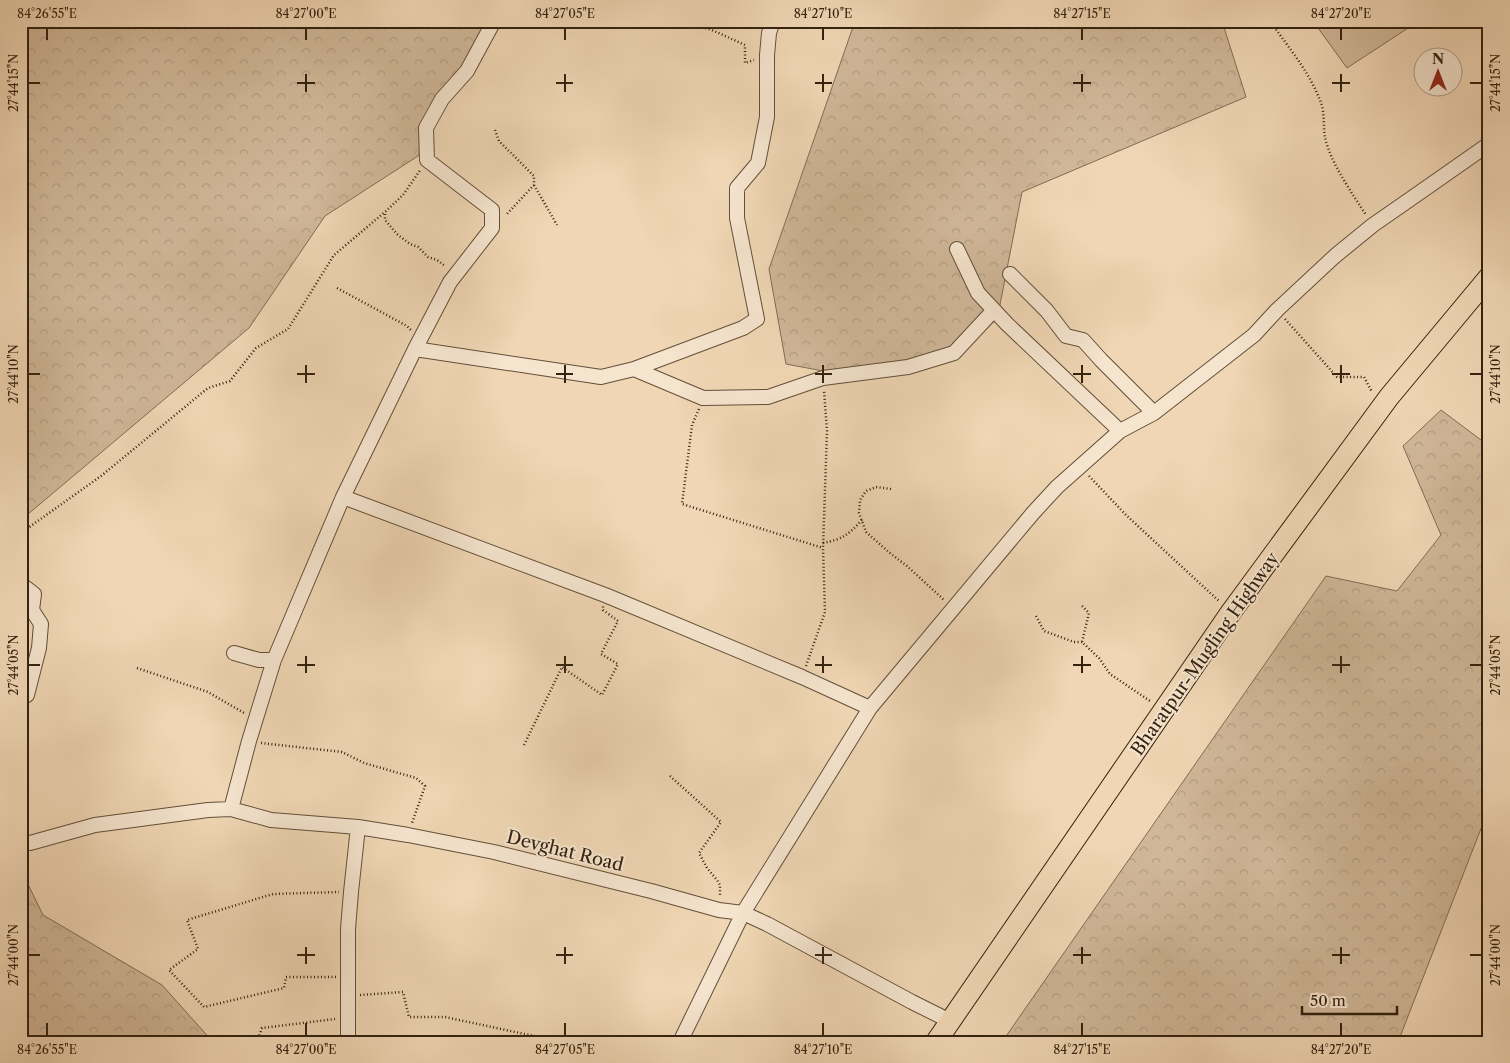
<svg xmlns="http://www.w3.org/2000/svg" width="1510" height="1063" font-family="'Libre Caslon Text',serif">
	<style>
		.grass { fill: #d0b798; stroke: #826c54 }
		.forest { fill: url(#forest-crowns); stroke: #826c54 }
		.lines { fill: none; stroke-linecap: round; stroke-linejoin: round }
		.minor-casing { stroke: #634f38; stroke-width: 16 }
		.highway-casing { stroke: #34220f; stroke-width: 22 }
		.path { stroke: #34220f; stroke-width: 2.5; stroke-dasharray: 1 2.5; stroke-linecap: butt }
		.minor { stroke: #f5e4ce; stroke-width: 14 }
		.highway { stroke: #f0d6b4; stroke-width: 20 }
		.ticks { fill: none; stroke: #34220f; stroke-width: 2 }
		.labels { text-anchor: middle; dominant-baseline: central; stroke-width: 4; stroke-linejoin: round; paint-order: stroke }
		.street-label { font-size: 18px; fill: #34220f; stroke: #f5e4ce }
		.neatline { fill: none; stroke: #34220f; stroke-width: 2 }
		.ticks-label { font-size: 12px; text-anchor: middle; fill: #34220f }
	</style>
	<defs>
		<pattern id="forest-crowns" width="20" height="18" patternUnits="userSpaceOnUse" patternTransform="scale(1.25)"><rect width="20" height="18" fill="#d0b798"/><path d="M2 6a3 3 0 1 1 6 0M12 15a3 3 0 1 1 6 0" fill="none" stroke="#b39d82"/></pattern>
	</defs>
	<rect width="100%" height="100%" fill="#f0d6b4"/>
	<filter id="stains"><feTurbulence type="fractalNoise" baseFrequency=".004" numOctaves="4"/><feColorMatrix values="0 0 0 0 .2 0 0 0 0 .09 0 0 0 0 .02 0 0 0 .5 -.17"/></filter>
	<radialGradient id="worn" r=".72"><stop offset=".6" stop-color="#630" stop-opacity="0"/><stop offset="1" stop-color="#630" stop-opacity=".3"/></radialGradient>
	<path class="grass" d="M1313,21H1419L1347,68Z"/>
	<path class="forest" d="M21,21H488L418,156L325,216L249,328L21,520Z
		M855,21H1222L1246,97L1022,192L997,320L951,348L855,377L786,364L769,269Z
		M1441,410L1489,446V808L1398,1042H1002L1326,576L1397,591L1441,535L1403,446Z
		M21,870L43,915L162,985L213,1042H21Z"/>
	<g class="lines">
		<defs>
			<path id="minor" d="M957,249L978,293L1007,324L1120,431
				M1010,274L1047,311L1066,336L1083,340L1101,360L1154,413
				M415,349L601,377L634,369L743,328L757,319L737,218V188L758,163L767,117V55L769,33L773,21
				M634,369L703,398L768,397L823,378L908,367L954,353L994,310
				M343,497L415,349L450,282L492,228V210L427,160L426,128L442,99L467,71L494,21
				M21,584L34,594L32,610L41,624L39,648L27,695
				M234,653L259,660H274
				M231,809L271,820L358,827
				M30,843L95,825L208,810L231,809L249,741L274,660L343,497L605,595L802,677L870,708
				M348,1042V929L351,892L358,827L408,835L494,852L651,891L719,910L743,913L767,924L912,1002L950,1021
				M680,1042L743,913L870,708L1033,513L1057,487L1120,431L1154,413L1254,335L1277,310L1335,256L1373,225L1419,193L1489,144"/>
			<path id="highway" d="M936,1042L1231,612L1389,397L1489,277"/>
		</defs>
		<use href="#minor" class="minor-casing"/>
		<use href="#highway" class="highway-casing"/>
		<path class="path" d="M682,21L712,30L745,45V63L754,60
			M1270,21C1288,47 1310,72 1321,103C1325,113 1323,126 1325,137C1329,160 1353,195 1366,215
			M707,29V21
			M495,130L499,141L534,176V185L506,215
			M534,185L557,225
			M385,214V220L397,234L410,244L418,247L428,257L437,260L445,266
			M337,288L407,326L412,331
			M1285,319L1337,377H1364L1372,392
			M699,409L692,425L682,504L823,548
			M1089,476L1126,515L1220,602
			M891,489L876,487L866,491L860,500L859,513L866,532L891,554L907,566L944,600
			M21,533L101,476L208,388L230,381L256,348L288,329L334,255L385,212L403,195L421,169
			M823,543C843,539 848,535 862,520
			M1082,606L1089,613L1082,642L1099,658L1110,674L1150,701
			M1036,616L1044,631L1074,642H1082
			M806,666L825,612L823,548L827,431L824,390
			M137,668L208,692L244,713
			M261,743L342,752L364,763L416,778L425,786L412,823
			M524,745L562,667L602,695L618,664L601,654L618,621L603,610V606
			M670,776L721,822L699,853L707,868L717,880L720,885V897
			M336,977H286L284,988L204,1007L169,970L198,949L187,920L273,894L339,892
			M360,995L403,992L409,1017H445L562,1042
			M257,1042L262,1028L335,1019"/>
		<use href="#minor" class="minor"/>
		<use href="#highway" class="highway"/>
	</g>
	<path class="ticks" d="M47,28V40M306,28V40M565,28V40M823,28V40M1082,28V40M1341,28V40M306,74V92M565,74V92M823,74V92M1082,74V92M1341,74V92M28,83H40M297,83H315M556,83H573M815,83H832M1073,83H1091M1332,83H1350M1470,83H1482M306,365V383M565,365V383M823,365V383M1082,365V383M1341,365V383M28,374H40M297,374H315M556,374H573M815,374H832M1073,374H1091M1332,374H1350M1470,374H1482M306,656V673M565,656V673M823,656V673M1082,656V673M1341,656V673M28,665H40M297,665H315M556,665H573M815,665H832M1073,665H1091M1332,665H1350M1470,665H1482M306,947V964M565,947V964M823,947V964M1082,947V964M1341,947V964M28,955H40M297,955H315M556,955H573M815,955H832M1073,955H1091M1332,955H1350M1470,955H1482M47,1023V1036M306,1023V1036M565,1023V1036M823,1023V1036M1082,1023V1036M1341,1023V1036"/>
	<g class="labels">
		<g class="street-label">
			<text transform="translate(1205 654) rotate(-55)">Bharatpur-Mugling Highway</text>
			<text transform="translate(565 851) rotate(14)">Devghat Road</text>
		</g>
	</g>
	<rect width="1510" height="1063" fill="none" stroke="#f0d6b4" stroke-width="55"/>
	<g transform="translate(1438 72)"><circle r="24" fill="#f5e4ce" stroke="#a89682"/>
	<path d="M0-4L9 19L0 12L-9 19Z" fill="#8f2418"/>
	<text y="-8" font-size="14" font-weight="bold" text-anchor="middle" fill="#34220f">N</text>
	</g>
	<path d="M1302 1006v8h95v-8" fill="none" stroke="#34220f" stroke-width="2.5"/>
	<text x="1310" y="1006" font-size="15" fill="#34220f" stroke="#f5e4ce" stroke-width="4" paint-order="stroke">50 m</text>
	<rect x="28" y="28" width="1454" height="1008" class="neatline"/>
	<g class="ticks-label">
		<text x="47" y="18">84°26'55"E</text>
		<text x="306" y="18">84°27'00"E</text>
		<text x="565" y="18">84°27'05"E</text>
		<text x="823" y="18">84°27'10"E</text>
		<text x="1082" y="18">84°27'15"E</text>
		<text x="1341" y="18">84°27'20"E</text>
		<text transform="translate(14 83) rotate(-90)" y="4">27°44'15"N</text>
		<text transform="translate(1496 83) rotate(-90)" y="4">27°44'15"N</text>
		<text transform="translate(14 374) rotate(-90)" y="4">27°44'10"N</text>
		<text transform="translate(1496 374) rotate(-90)" y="4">27°44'10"N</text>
		<text transform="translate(14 665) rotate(-90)" y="4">27°44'05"N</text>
		<text transform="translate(1496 665) rotate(-90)" y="4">27°44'05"N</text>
		<text transform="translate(14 955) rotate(-90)" y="4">27°44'00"N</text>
		<text transform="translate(1496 955) rotate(-90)" y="4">27°44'00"N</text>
		<text x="47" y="1054">84°26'55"E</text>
		<text x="306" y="1054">84°27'00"E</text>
		<text x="565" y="1054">84°27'05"E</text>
		<text x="823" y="1054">84°27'10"E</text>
		<text x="1082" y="1054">84°27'15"E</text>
		<text x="1341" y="1054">84°27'20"E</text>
	</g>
	<rect width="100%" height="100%" filter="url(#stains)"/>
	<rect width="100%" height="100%" fill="url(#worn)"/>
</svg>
